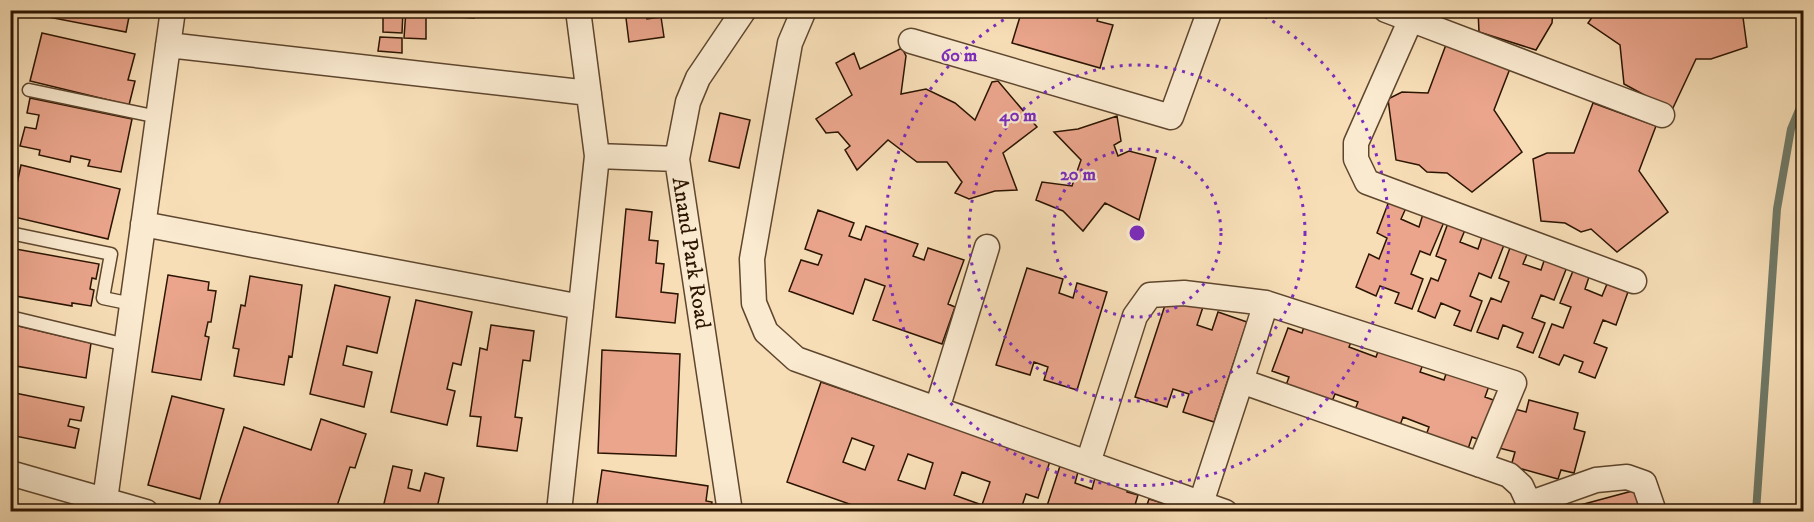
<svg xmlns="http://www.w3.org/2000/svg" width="1814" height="522" font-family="'IM FELL DW Pica',serif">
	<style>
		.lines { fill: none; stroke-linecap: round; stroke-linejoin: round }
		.stream { stroke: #6f7967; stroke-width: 8 }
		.building { fill: #eaa58c; stroke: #2b1400; stroke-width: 1.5; fill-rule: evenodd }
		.service-casing { stroke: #5e462e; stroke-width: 15 }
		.minor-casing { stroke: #5e462e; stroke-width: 27 }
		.service { stroke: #faead0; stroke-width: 12 }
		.minor { stroke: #faead0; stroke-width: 24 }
		.ring { fill: none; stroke: #7b2cbf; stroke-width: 3; stroke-dasharray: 3 6 }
		.labels { text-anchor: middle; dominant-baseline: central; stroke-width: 4.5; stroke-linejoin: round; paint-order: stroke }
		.street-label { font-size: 22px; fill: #2b1400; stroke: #faead0 }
		.centre { fill: #7b2cbf; stroke: #faead0; stroke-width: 3 }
		.ring-label { font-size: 18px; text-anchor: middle; font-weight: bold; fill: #7b2cbf; stroke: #faead0; stroke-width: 4.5; stroke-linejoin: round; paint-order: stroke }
	</style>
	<rect width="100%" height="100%" fill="#f7deb7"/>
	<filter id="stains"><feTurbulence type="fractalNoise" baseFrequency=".00333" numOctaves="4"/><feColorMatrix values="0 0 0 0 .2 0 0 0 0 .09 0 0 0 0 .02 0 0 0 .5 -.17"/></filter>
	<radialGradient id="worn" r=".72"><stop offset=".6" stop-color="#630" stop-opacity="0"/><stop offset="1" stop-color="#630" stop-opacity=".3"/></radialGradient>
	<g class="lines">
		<path class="stream" d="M1756,512L1777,209L1791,129L1804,98"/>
	</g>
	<path class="building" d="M10,10H17L15,36L10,35Z
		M45,10H126L125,16L129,17L126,32L43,16Z
		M262,10H287V17L261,15Z
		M383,10H403L402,33L383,32Z
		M406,10H426V39L404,38Z
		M458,10H474V18L458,17Z
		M625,10H646L647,19L661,17L664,37L629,42Z
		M1022,10H1100L1097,21L1113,25L1100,68L1012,43Z
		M1478,10H1553L1552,23L1536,50L1479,32Z
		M1597,10H1742L1747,47L1711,59H1696L1672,110L1624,84L1620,45L1588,23Z
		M42,33L135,54L128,80L135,81L129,105L30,81Z
		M380,37L402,38V53L378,51Z
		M1447,42L1511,66L1494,110L1522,152L1472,192L1447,173L1427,172L1419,165L1396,160L1388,99L1402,92L1428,93Z
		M902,48L906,56L901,94L926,89L955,103L975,120L992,82L998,81L1037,127L1003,153L1017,190L995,191L969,199L955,193L962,182L947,162H917L888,140L857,170L845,150L850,146L838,132L826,133L816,119L852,95L836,63L854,53L860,69Z
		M30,98L132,119L121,172L88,166L90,160L71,156L70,162L39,155L40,150L20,146L25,127L36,129L39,115L27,113Z
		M1593,103L1656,126L1639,171L1668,212L1617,252L1591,229L1581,232L1565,223L1541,221L1533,159L1547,153H1574Z
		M720,113L750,120L739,168L709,161Z
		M1117,116L1121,141L1114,145L1118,156L1129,151L1156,158L1139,220L1105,203L1083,231L1063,211L1036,200L1042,182L1072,186L1081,160L1054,132L1078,129Z
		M21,165L120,189L108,239L10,216Z
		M1389,201L1406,208L1401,219L1419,227L1423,214L1444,222L1430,255L1420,251L1411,274L1423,279L1412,309L1395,303L1399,293L1380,286L1376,296L1356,287L1369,254L1379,259L1387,238L1377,233Z
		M626,209L652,212L649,240L658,241L656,263L664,264L661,292L678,294L675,323L616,317Z
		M818,210L854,223L849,236L861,240L866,226L918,244L913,256L924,260L928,248L964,260L948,304L955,307L942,344L873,320L885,286L865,279L853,314L789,291L801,260L818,265L822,255L805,249Z
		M1448,223L1465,230L1460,242L1478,249L1482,237L1504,245L1491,278L1479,273L1470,296L1482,301L1471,331L1454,325L1460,311L1441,303L1435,318L1418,311L1431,278L1438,281L1446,260L1436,256Z
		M1511,245L1528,252L1523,264L1541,270L1545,258L1567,267L1554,300L1541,295L1532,318L1545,323L1533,353L1517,347L1523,333L1503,325L1498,339L1477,332L1491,298L1501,302L1509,282L1499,278Z
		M10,248L99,264L96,279L92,278L90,289L94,290L91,306L72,303V306L10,295Z
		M1027,268L1063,279L1059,293L1073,298L1077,283L1107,292L1077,390L1044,380L1048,367L1034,362L1030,375L996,365Z
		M1573,271L1589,277L1585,289L1602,296L1607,284L1628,292L1616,325L1603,320L1594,343L1607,348L1595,378L1579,372L1583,362L1564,355L1559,365L1539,357L1552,324L1563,328L1571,307L1560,303Z
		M168,275L209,282L208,290L216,291L211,322H208L205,336L209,337L201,380L152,372Z
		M250,276L302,285L292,357L289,356L284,385L234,376L239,349L233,348L241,305L245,306Z
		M335,285L390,297L377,353L347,346L343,365L372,372L364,407L310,394Z
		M1168,296L1203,307L1197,325L1212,330L1218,312L1247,322L1214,422L1183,412L1189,394L1173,389L1167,407L1135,397Z
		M416,300L472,312L461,365L453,363L447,389L455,391L447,425L391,412Z
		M1306,320L1353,337L1349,347L1376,357L1380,346L1424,362L1420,372L1444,380L1447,371L1489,386L1485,397L1499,402L1485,442L1472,437L1467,452L1425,438L1429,427L1403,417L1399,428L1354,412L1358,402L1335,394L1331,404L1285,388L1289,377L1272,371L1288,328L1302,333Z
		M10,324L91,343L86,378L10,365Z
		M491,325L534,331L530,361L523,360L515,417L522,418L517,451L477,446L481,417L470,416L480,348L487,350Z
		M602,350L680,354L676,456L598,453Z
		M821,382L1050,461L1038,498L1026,494L1020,512H872L787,482ZM852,438L874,446L865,470L843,462ZM908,454L933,463L925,489L898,480ZM962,472L990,482L982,505L954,495Z
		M10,392L84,407L81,421L70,419L68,426L79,429L75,448L10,435Z
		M172,396L224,409L200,499L148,485Z
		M1529,400L1578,413L1574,429L1585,432L1574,473L1561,470L1558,479L1511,466L1515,452L1499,448L1511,408L1526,412Z
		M321,419L366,434L355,468L350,467L335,512H230L218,507L244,427L311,450Z
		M393,466L412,470L408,488L420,491L425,473L444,478L436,512H382Z
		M1060,466L1078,472L1075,483L1092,489L1095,478L1128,488L1127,492L1138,495L1135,505L1146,508L1149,499L1169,505L1167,512H1105L1092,508L1091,512H1045Z
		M602,470L708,486L706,501L712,502L710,512H596Z
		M1636,490L1642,512H1559L1558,511Z"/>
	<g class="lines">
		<defs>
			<path id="service" d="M29,90L158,117
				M10,233L111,254L103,298L132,304
				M10,317L126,345"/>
			<path id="minor" d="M804,10L790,43L752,259L754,303L766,332L796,359L1225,512
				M1386,10L1662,115
				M1415,10L1356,143V159L1367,182L1634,281
				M911,41L1171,117L1210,10
				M168,45L589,93
				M597,156L677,159
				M143,224L581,307
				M1241,381L1266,303
				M937,409L987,247
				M1088,463L1135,316L1150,295L1184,293L1266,303L1514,383L1480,465
				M10,473L146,512
				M105,500L173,10
				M1201,503L1241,381L1509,475L1521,486L1533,512
				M1531,503L1596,480L1627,477L1644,483L1654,512
				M559,512L597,156L578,10
				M730,512L677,159L688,102L698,78L744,10"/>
		</defs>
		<use href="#service" class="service-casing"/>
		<use href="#minor" class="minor-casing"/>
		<use href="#service" class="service"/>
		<use href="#minor" class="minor"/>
	</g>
	<g class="ring">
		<circle cx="1137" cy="233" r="84"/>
		<circle cx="1137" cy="233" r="168"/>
		<path d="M1257 12A252 252 0 1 1 1017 12"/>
	</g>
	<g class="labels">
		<g class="street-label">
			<text transform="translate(691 253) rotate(81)">Anand Park Road</text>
		</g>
	</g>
	<circle cx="1137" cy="233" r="9" class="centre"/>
	<g class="ring-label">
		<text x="959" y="61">60 m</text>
		<text x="1018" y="121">40 m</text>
		<text x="1078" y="180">20 m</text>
	</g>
	<rect width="1814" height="522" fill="none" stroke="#f7deb7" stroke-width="36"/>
	<rect x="12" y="12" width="1790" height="498" fill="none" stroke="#2b1400" stroke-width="3"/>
	<rect x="18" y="18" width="1778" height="486" fill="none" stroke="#2b1400" stroke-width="1.5"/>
	<rect width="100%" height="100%" filter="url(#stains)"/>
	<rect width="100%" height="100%" fill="url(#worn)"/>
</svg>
